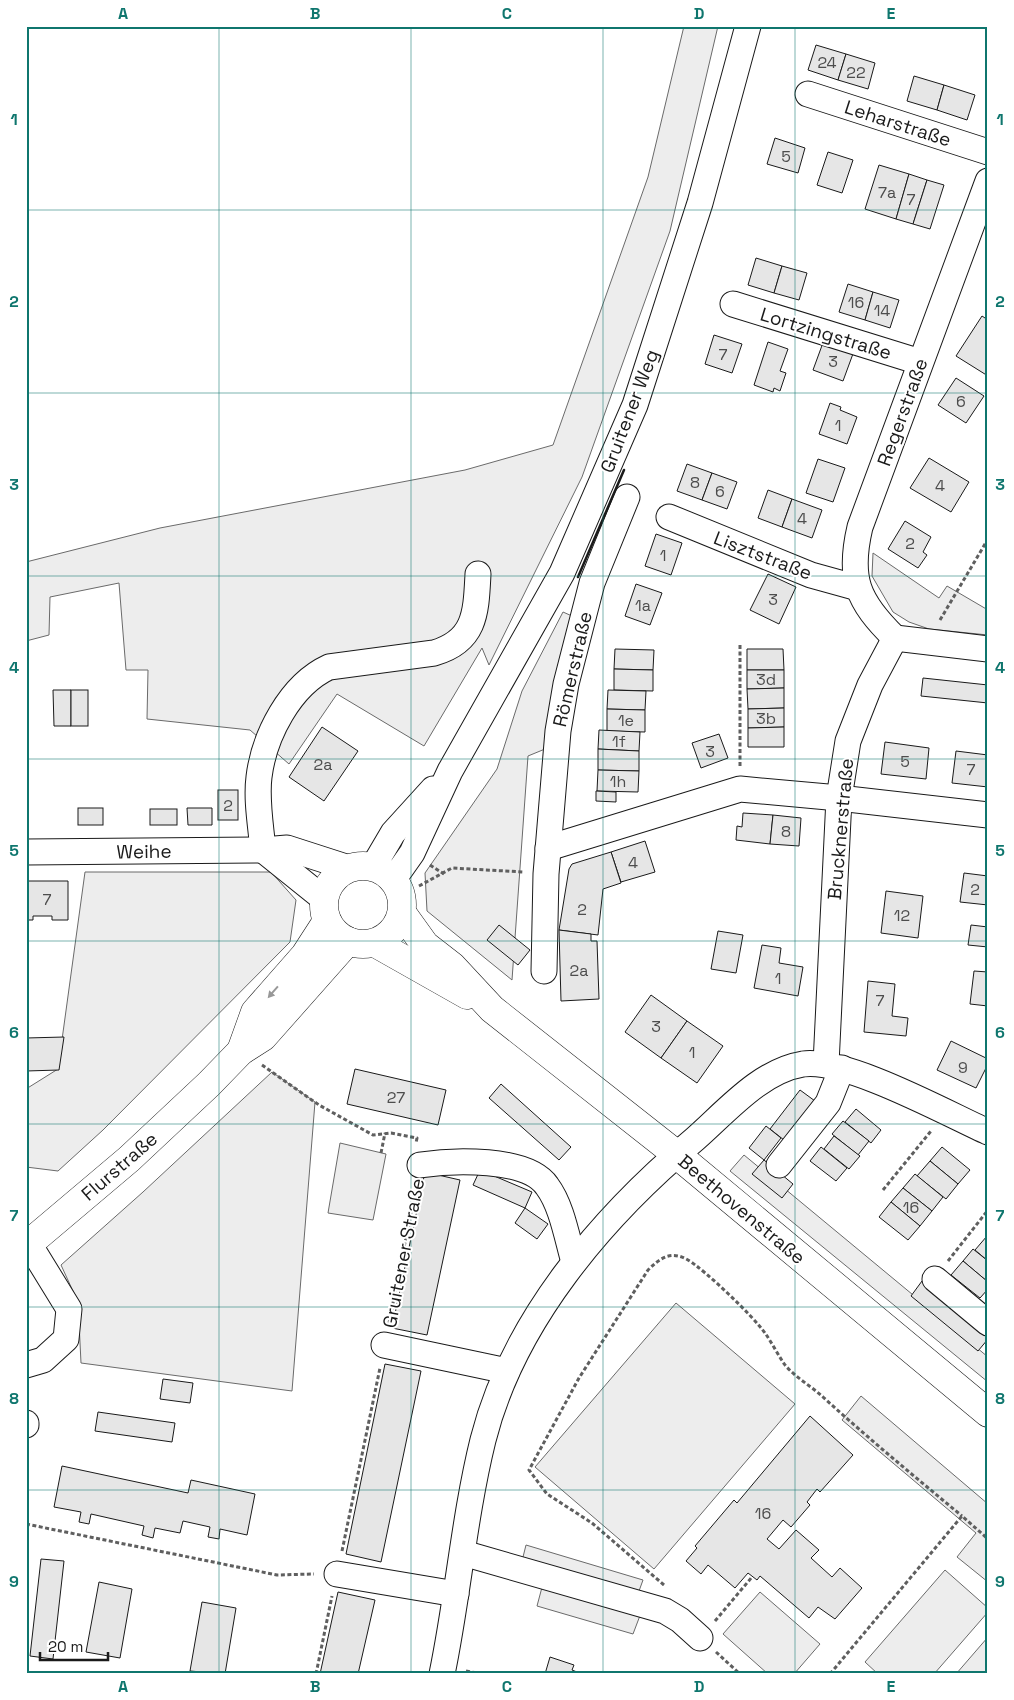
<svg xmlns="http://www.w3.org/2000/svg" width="1014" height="1700" viewBox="0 0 1014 1700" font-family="'Space Grotesk',sans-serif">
	<rect width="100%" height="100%" fill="#fff"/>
	<!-- built -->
	<g fill="#ededed" stroke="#6a6a6a">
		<path d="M684,26H718L670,231L582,477L489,665L482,648L424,746L337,694L289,764L250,730L147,719L148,670H126L119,583L50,597L49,635L26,641V562L160,528L465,470L553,445L648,177Z"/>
		<path d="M873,553L939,598L947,586L988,610V635L929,629L909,622L893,612L872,576Z"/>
		<path d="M563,612L572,616L545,749L528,756L512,980L427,911L425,873L497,769L522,691Z"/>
		<path d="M85,872H271L296,900L290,942L103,1130L58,1171L26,1167V1089L58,1069Z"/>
		<path d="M272,1072L315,1102L292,1391L81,1363L78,1302L61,1265L143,1192Z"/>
		<path d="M340,1143L386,1154L373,1220L328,1213Z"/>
		<path d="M744,1155L988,1357V1382L730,1171Z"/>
		<path d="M676,1303L795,1404L654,1569L535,1467Z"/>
		<path d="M861,1396L988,1504V1582L957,1557L976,1533L842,1420Z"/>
		<path d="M526,1545L643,1580L635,1602L644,1605L633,1634L537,1606L545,1576L520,1569Z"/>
		<path d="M945,1570L988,1608V1612L934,1674H878L865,1662Z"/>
		<path d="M760,1592L820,1644L794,1674H768L723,1634Z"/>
		<path d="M988,1637V1674H956Z"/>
	</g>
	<!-- building -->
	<g fill="#e6e6e6" stroke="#1a1a1a">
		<path d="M816,45L846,54L838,80L808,70Z"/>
		<path d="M846,54L875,63L868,89L838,80Z"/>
		<path d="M914,76L944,85L937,110L907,101Z"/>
		<path d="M944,85L975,95L967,120L937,110Z"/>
		<path d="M775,138L805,148L798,173L767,164Z"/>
		<path d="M828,152L853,160L842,193L817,185Z"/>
		<path d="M879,165L909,174L896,219L865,209Z"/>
		<path d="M909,174L927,180L913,224L896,219Z"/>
		<path d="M927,180L944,185L930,229L913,224Z"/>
		<path d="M756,258L782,266L774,293L748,285Z"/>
		<path d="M782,266L807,273L799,300L774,293Z"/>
		<path d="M848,284L873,292L865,320L839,312Z"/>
		<path d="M873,292L899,300L890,328L865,320Z"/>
		<path d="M982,316L988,320V376L956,356Z"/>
		<path d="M714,335L742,344L732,373L705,364Z"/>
		<path d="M824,340L854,351L843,381L813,370Z"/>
		<path d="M768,342L788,349L780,371L786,373L780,391L774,388L773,392L754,385Z"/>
		<path d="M956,378L984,396L966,423L938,405Z"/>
		<path d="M830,403L841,407L840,410L857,417L847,444L819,434Z"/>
		<path d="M929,458L969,482L951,512L910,488Z"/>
		<path d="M818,459L845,468L833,502L806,493Z"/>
		<path d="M687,464L712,473L702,500L677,491Z"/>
		<path d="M712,473L737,482L727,509L702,500Z"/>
		<path d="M768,490L792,499L782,527L758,518Z"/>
		<path d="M792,499L822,510L812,538L782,527Z"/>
		<path d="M905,521L931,537L923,552L927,555L918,568L888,549Z"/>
		<path d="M656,534L682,543L671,575L645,566Z"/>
		<path d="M768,574L796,587L779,624L750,610Z"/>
		<path d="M636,584L662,593L650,625L625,616Z"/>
		<path d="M615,649L654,650L653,670L614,669Z"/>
		<path d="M747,649H783L784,670H747Z"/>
		<path d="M614,669L653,670V691L614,690Z"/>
		<path d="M747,670H784V688L747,689Z"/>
		<path d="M923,678L988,685V703L921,696Z"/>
		<path d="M784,688V708L748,709L747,689Z"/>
		<path d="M53,690H71V726H54Z"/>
		<rect x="71" y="690" width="17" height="36"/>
		<path d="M608,690L646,691L645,710L607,709Z"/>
		<path d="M784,708V727L748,728V709Z"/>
		<path d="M607,709L645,710V732L607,731Z"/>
		<path d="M322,727L358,751L324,801L289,777Z"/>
		<path d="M784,727V747H748V728Z"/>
		<path d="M599,730L640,732L639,751L598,749Z"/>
		<path d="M719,734L728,758L701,768L692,743Z"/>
		<path d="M885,742L929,748L926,779L881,774Z"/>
		<path d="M598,749L639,751V771L598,770Z"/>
		<path d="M956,751L988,755V787L952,783Z"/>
		<path d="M598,770L639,771L638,792L597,791Z"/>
		<rect x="218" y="790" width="20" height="30"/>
		<path d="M596,791L616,792V802L596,801Z"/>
		<rect x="78" y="808" width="25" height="17"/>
		<path d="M187,808H212V825H188Z"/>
		<rect x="150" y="809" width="27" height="16"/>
		<path d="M743,813L773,815L770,844L736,840L737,826L742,827Z"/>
		<path d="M773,815L801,818L799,846L770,844Z"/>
		<path d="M645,841L655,872L621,882L611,852Z"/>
		<path d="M611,852L621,883L603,889L598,935L559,930L569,869L572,864Z"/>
		<path d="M964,873L988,876V905L960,902Z"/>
		<path d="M26,881H68V920H52V916H33V920H26Z"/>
		<path d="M886,891L923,896L918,938L881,933Z"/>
		<path d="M499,925L530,950L518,965L487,940Z"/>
		<path d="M971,925L988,927V947L968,945Z"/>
		<path d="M559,930L591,934V941H597L599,999L561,1001Z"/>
		<path d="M718,931L743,935L736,973L711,969Z"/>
		<path d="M762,945L781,948L779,963L803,967L798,996L754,988Z"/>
		<path d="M974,971L988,972V1006L970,1004Z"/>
		<path d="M868,981L895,984L892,1016L908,1018L906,1036L864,1032Z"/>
		<path d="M651,995L687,1021L661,1058L625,1032Z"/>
		<path d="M687,1021L723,1046L697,1083L661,1058Z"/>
		<path d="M64,1037L59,1070L26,1071V1038Z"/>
		<path d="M951,1041L988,1059V1064L976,1088L937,1070Z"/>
		<path d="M355,1069L446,1090L438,1125L347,1104Z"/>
		<path d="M501,1084L571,1147L559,1160L489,1098Z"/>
		<path d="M800,1090L815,1101L784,1140L770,1129Z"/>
		<path d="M856,1109L881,1130L871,1143L845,1122Z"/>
		<path d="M843,1121L869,1141L858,1155L832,1134Z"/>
		<path d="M766,1126L781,1138L764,1160L749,1148Z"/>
		<path d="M834,1136L860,1156L849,1169L824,1149Z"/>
		<path d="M821,1147L847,1168L836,1181L810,1161Z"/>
		<path d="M942,1147L970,1170L958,1184L930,1161Z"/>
		<path d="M764,1160L793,1184L782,1198L752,1174Z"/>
		<path d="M930,1161L958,1184L946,1199L917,1176Z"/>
		<path d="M480,1170L532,1192L525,1208L473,1185Z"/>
		<path d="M425,1172L460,1180L427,1335L392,1328Z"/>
		<path d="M915,1174L943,1197L932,1211L903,1188Z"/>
		<path d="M903,1188L932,1211L920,1226L891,1202Z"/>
		<path d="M891,1202L920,1226L908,1240L879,1217Z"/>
		<path d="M525,1208L548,1224L537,1239L515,1223Z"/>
		<path d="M987,1236H988V1261L975,1250Z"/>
		<path d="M973,1249L988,1261V1282L963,1261Z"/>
		<path d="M963,1261L988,1282V1289L980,1298L951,1275Z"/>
		<path d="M922,1281L988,1335V1339L978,1351L911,1296Z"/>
		<path d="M385,1364L421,1371L381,1562L346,1554Z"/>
		<path d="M163,1379L193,1383L190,1403L160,1399Z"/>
		<path d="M98,1412L175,1423L172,1442L95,1431Z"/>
		<path d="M810,1416L853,1455L820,1492L817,1489L807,1502L810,1505L791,1527L783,1520L767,1539L779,1549L796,1530L819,1550L811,1558L832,1577L840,1568L862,1588L835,1619L818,1607L809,1618L760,1576L757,1580L748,1573L735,1588L708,1565L701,1574L686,1561L697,1548L695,1546L734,1500L737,1503Z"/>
		<path d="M62,1466L188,1493L191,1480L255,1494L247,1535L220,1529L219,1539L208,1537L210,1527L183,1521L180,1533L155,1528L153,1538L142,1535L144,1526L91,1514L89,1524L79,1522L81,1512L54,1507Z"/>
		<path d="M41,1559L64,1561L53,1659L30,1656Z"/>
		<path d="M99,1582L132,1589L120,1658L86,1652Z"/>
		<path d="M338,1592L375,1600L358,1674H320Z"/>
		<path d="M202,1602L236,1608L225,1674L190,1671Z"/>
		<path d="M550,1657L574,1665L572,1670L582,1674H545Z"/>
	</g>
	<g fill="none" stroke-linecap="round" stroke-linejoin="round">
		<defs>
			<g id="minor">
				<path d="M808,94L988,152"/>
				<path d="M733,304L920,362"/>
				<path d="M669,517L811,575L858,588"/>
				<path d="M895,638C857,601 848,578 860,527L988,181"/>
				<path d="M895,638L988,649"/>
				<path d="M548,848L740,789L839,798L988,815"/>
				<path d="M263,850C261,827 256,800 259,777C264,736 290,685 329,667L434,653C476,641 476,612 478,574"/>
				<path d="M263,850L324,899"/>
				<path d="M26,852L263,850L287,848L349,868"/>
				<path d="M373,867L393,833L433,789"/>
				<path d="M393,880L412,853L450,771L562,573L635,405L700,203L748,26"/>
				<path d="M544,971L546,874L558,731L566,684L592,583L627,497"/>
				<path d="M826,1064L839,798L848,741L870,685L895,638"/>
				<path d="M420,1165C452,1160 527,1157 547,1186C562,1206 567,1238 574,1262"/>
				<path d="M779,1165L828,1103L842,1068"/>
				<path d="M26,1239L69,1309L66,1339L43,1360L26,1365"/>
				<path d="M935,1279L988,1323"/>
				<path d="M384,1345L507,1371"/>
				<path d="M26,1425V1423"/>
				<path d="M463,1553L665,1611L680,1620L700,1638"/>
				<path d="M337,1574L456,1594"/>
				<path d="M442,1674C458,1597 464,1517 483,1440C513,1321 602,1217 695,1139C726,1112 760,1071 803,1064C846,1058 946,1113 988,1132"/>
			</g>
			<g id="major">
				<circle cx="363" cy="905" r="39"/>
				<path d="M402,913L425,945L452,966L492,1009L676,1154L988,1413"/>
				<path d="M375,943L467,995"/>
				<path d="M241,1051L255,1012L305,955L327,921"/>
				<path d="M26,1246L129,1159L209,1084L241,1051L263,1037L348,941"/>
			</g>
		</defs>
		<!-- minor casing -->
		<use href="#minor" stroke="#1a1a1a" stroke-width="27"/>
		<!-- major casing -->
		<use href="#major" stroke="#1a1a1a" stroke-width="29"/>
		<!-- path -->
		<g stroke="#5f5f5f" stroke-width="3" stroke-dasharray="4 2.5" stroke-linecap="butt">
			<path d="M940,620L988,539"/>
			<path d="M740,766V645"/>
			<path d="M430,865L444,874"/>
			<path d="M419,886L452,868L523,872"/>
			<path d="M262,1065L319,1105L373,1135L391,1133L417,1138L416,1143"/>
			<path d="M381,1153L385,1133"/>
			<path d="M883,1190L931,1131"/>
			<path d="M948,1261L988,1210"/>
			<path d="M389,1323L416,1187"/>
			<path d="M26,1524L277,1575L314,1574"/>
			<path d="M342,1551L380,1368"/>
			<path d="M664,1585L592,1523L547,1494L529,1470L579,1378L648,1270C660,1258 671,1250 688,1260C705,1270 753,1316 765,1333C772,1343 778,1355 785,1365C796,1378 811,1386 823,1397C868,1438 915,1477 962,1516"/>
			<path d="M715,1621L752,1577"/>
			<path d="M716,1652L740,1674"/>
			<path d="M466,1671L483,1674"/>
			<path d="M316,1674L332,1596"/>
			<path d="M830,1674L962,1516L988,1539"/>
		</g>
		<!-- minor -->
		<use href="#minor" stroke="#fff" stroke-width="25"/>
		<!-- major -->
		<use href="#major" stroke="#fff" stroke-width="28"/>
		<!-- wall -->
		<path stroke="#1a1a1a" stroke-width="2.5" d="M578,577L624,470"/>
	</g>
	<!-- one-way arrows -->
	<defs><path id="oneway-solid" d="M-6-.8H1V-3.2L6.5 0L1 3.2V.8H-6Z" transform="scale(1.25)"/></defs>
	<use fill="#989898" href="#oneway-solid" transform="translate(273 992) rotate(131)"/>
	<!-- grid -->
	<path fill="none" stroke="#0f766e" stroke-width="1" stroke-opacity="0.55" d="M219,26V1674M411,26V1674M603,26V1674M795,26V1674M26,210H988M26,393H988M26,576H988M26,759H988M26,941H988M26,1124H988M26,1307H988M26,1490H988"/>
	<g text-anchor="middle" stroke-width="4" stroke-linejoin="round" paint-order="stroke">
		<!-- number labels -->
		<g font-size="16" fill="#4d4d4d">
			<text x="827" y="68">24</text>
			<text x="856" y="78">22</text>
			<text x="786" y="162">5</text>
			<text x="887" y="198">7a</text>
			<text x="911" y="205">7</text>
			<text x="856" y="308">16</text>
			<text x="882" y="316">14</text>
			<text x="723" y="360">7</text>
			<text x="833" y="367">3</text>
			<text x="961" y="407">6</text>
			<text x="838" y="431">1</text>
			<text x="695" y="488">8</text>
			<text x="940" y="491">4</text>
			<text x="720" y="497">6</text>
			<text x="802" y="524">4</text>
			<text x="910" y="549">2</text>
			<text x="663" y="561">1</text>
			<text x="773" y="605">3</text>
			<text x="643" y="611">1a</text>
			<text x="766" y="685">3d</text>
			<text x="766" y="724">3b</text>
			<text x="626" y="726">1e</text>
			<text x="619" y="747">1f</text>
			<text x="710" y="757">3</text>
			<text x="905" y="767">5</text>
			<text x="323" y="770">2a</text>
			<text x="971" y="775">7</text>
			<text x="618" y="787">1h</text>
			<text x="228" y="811">2</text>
			<text x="786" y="837">8</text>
			<text x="633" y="868">4</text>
			<text x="975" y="895">2</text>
			<text x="47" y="905">7</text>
			<text x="582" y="915">2</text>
			<text x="902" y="921">12</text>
			<text x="579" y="976">2a</text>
			<text x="778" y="984">1</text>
			<text x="880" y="1006">7</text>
			<text x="656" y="1032">3</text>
			<text x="692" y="1058">1</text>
			<text x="963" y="1073">9</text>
			<text x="396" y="1103">27</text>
			<text x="911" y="1213">16</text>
			<text x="763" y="1519">16</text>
		</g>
		<!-- street labels -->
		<g font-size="19" fill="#1a1a1a" stroke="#fff">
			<text transform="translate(898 123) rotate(18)" y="7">Leharstraße</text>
			<text transform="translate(826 333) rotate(17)" y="7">Lortzingstraße</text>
			<text transform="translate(629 411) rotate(-69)" y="7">Gruitener Weg</text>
			<text transform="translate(902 412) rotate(-70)" y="7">Regerstraße</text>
			<text transform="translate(763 555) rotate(21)" y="7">Lisztstraße</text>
			<text transform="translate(572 669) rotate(-77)" y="7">Römerstraße</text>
			<text transform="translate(840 829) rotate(-85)" y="7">Brucknerstraße</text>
			<text transform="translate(144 851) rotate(-1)" y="7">Weihe</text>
			<text transform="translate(119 1166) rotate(-41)" y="7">Flurstraße</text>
			<text transform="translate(742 1209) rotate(40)" y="7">Beethovenstraße</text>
			<text transform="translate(403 1253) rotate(-79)" y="7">Gruitener Straße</text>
		</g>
	</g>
	<!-- border -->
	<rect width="1014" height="1700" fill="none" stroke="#ffffff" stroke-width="55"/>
	<!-- scale -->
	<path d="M40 1652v8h68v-8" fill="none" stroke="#1a1a1a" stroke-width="2.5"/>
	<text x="48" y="1652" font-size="15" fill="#1a1a1a" stroke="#ffffff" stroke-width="4" paint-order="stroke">20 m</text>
	<rect x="28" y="28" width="958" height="1644" fill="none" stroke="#0f766e" stroke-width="2"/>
	<g font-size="16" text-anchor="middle" font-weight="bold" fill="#0f766e">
		<text x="123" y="19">A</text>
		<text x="315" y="19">B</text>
		<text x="507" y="19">C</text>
		<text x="699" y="19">D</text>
		<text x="891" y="19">E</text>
		<text x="14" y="125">1</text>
		<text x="1000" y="125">1</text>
		<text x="14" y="307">2</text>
		<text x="1000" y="307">2</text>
		<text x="14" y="490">3</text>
		<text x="1000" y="490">3</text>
		<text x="14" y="673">4</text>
		<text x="1000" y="673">4</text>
		<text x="14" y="856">5</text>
		<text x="1000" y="856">5</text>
		<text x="14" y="1038">6</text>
		<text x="1000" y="1038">6</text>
		<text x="14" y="1221">7</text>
		<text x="1000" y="1221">7</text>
		<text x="14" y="1404">8</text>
		<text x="1000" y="1404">8</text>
		<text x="14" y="1587">9</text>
		<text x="1000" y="1587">9</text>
		<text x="123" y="1692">A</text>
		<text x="315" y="1692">B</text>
		<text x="507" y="1692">C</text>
		<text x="699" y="1692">D</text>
		<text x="891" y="1692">E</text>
	</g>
</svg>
